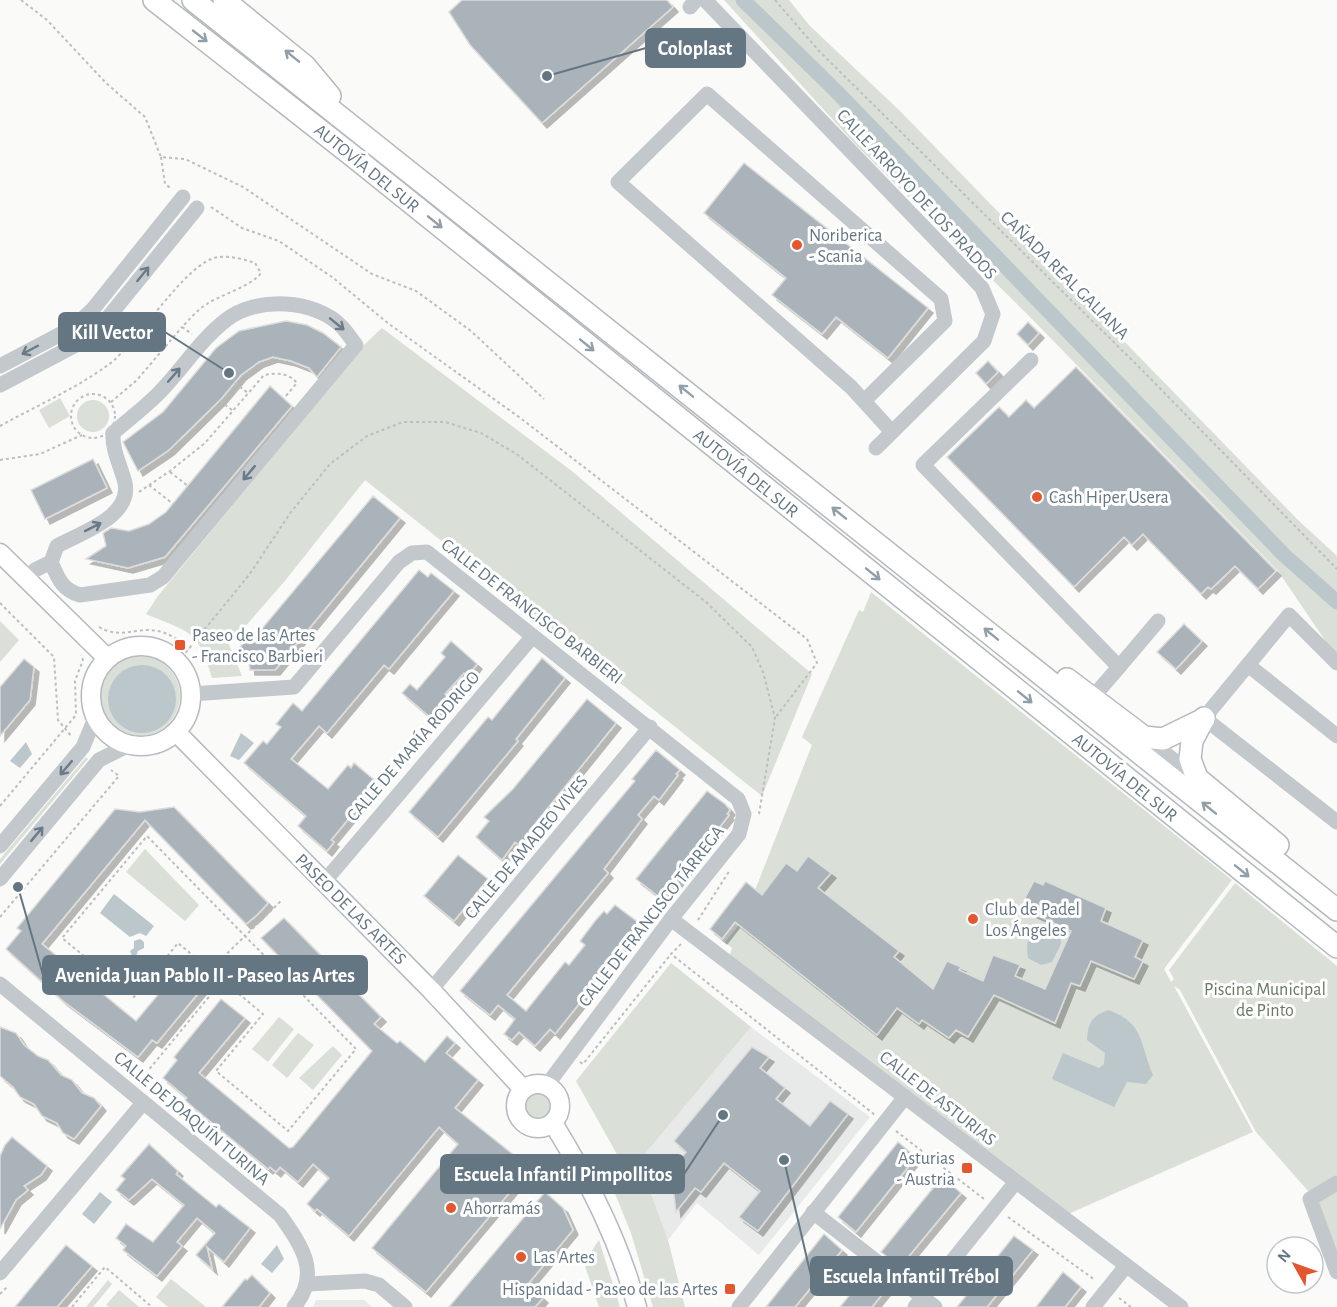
<svg xmlns="http://www.w3.org/2000/svg" width="1337" height="1307" viewBox="0 0 1337 1307" font-family="'Alegreya Sans',sans-serif">
	<defs>
		<filter id="shadow"><feDropShadow dx="5" dy="5" stdDeviation="0" flood-color="#0004"/></filter>
	</defs>
	<rect width="100%" height="100%" fill="#fafaf8"/>
	<!-- built -->
	<g fill="#e8e9e9">
		<path d="M751,1027L870,1117L759,1255L697,1203L668,1240L639,1161Z"/>
		<path d="M316,1300H364L372,1307H313Z"/>
	</g>
	<!-- green -->
	<g fill="#dadfd7">
		<path d="M724,0H789L810,26L899,110L1297,519L1337,556V658L1278,571L1028,315L855,144Z"/>
		<path d="M382,328L573,472L812,674L762,796L365,480L284,582L229,645L242,676L212,678C199,630 189,632 146,614L158,596L365,344Z"/>
		<path d="M60,398L70,416L49,428L39,410Z"/>
		<circle cx="93" cy="416" r="16"/>
		<path d="M871,592L1232,880L1164,969L1171,982L1174,979L1169,970L1235,883L1337,966V1254L1317,1201L1256,1132L1180,990L1174,986L1253,1132L1066,1215L729,958L732,948L725,942L739,925L741,926L812,745L802,737L859,610L863,612Z"/>
		<path d="M0,621L19,640L0,662Z"/>
		<circle cx="140" cy="696" r="40"/>
		<path d="M86,757L88,759L0,864V859Z"/>
		<path d="M145,849L199,905L185,921L126,872Z"/>
		<path d="M671,963L751,1027L639,1161L668,1240L685,1307H653L631,1233L614,1191L628,1174L576,1081Z"/>
		<path d="M279,1017L294,1029L268,1062L252,1049Z"/>
		<path d="M298,1033L314,1045L287,1078L272,1065Z"/>
		<path d="M333,1046L342,1055L313,1090L299,1078Z"/>
		<circle cx="539" cy="1106" r="13"/>
		<path d="M599,1240L620,1307H599L584,1263Z"/>
		<path d="M171,1279L206,1307H168L156,1297Z"/>
		<path d="M108,1280L112,1284L93,1307H86Z"/>
		<path d="M119,1290L139,1307H109L106,1305Z"/>
	</g>
	<!-- water -->
	<g fill="#bbc7cb">
		<circle cx="142" cy="699" r="34"/>
		<path d="M241,733L254,743L239,760L230,756Z"/>
		<path d="M26,742L32,754L20,768L10,761Z"/>
		<path d="M114,894L154,926L146,936L140,933L130,937L100,913Z"/>
		<path d="M1039,925L1053,928L1060,935L1061,944L1052,962L1041,965L1028,958C1026,944 1027,934 1039,925Z"/>
		<path d="M140,939L144,942V948L138,951L136,957H132L130,951L134,948V941Z"/>
		<path d="M1108,1010C1145,1023 1139,1043 1153,1075L1146,1084L1127,1082L1114,1107L1052,1079L1063,1053L1099,1068L1104,1064L1105,1053L1087,1040C1088,1023 1091,1017 1108,1010Z"/>
		<path d="M100,1192L112,1202L94,1224L82,1214Z"/>
		<path d="M277,1245L284,1259L272,1273L261,1264Z"/>
	</g>
	<g fill="none" stroke-linecap="round" stroke-linejoin="round">
		<!-- canal -->
		<path stroke="#bbc7cb" stroke-width="15" d="M743,0L836,91L1284,555L1337,602"/>
	</g>
	<!-- building -->
	<g fill="#aab3b9" stroke="#dcdcda" stroke-width="1.5" filter="url(#shadow)">
		<path d="M462,0H667L673,7L542,123L470,45L449,12Z"/>
		<path d="M744,163L928,308L888,358L836,317L822,334L772,295L786,278L704,213Z"/>
		<path d="M286,321L307,325L323,333L341,347L317,377L309,368L291,361L273,357L259,362L241,375L221,399L169,450L138,471L123,442L163,412L216,348L239,331Z"/>
		<path d="M1028,322L1039,333L1028,345L1017,334Z"/>
		<path d="M988,361L998,372L986,384L976,373Z"/>
		<path d="M1076,367L1276,571L1258,589L1235,566L1211,589L1208,587L1201,594L1143,534L1132,545L1124,537L1074,587L947,457L999,407L1009,417L1026,400L1034,408Z"/>
		<path d="M270,386L292,406L165,557L128,568L86,559L106,546L103,533L111,528L129,531L149,524L166,512Z"/>
		<path d="M93,459L107,488L45,519L31,490Z"/>
		<path d="M373,496L400,518L275,670H250L249,662L236,652L246,640L250,643Z"/>
		<path d="M419,570L428,577L431,573L454,591L389,669L384,665L327,733L319,726L291,759L328,789L348,765L351,768L354,763L378,783L331,840L334,842L327,851L298,826L306,816L244,763L263,741L267,744L281,727L276,724L293,703L302,711Z"/>
		<path d="M1184,624L1202,641L1176,669L1157,652Z"/>
		<path d="M451,641L477,664L468,676L464,673L445,694L449,698L432,719L402,693L410,684L417,690L445,657L441,653Z"/>
		<path d="M542,658L565,678L516,739L518,741L438,837L409,812L488,717L492,720Z"/>
		<path d="M24,659L34,667L30,700L0,736V687Z"/>
		<path d="M587,699L616,723L527,834L531,838L523,849L515,842L502,860L476,837L489,821L484,817L513,789Z"/>
		<path d="M656,750L680,770L676,774L678,775L659,800L654,796L638,815L642,819L604,869L608,873L507,995L526,1011L565,962L569,965L585,945L580,941L595,921L604,911L607,914L615,905L639,923L632,933L634,935L555,1034L550,1029L535,1046L519,1032L512,1040L504,1034L515,1019L498,1005L490,1015L460,991L619,800L635,781L632,779Z"/>
		<path d="M707,791L725,804L730,810L727,814L729,815L663,900L636,879Z"/>
		<path d="M174,807L268,903L257,915L246,924L145,820L42,944L136,1021L182,966L205,985L157,1043L152,1040L138,1057L63,1001L6,949L21,931L17,928L115,809L140,812Z"/>
		<path d="M458,855L488,879L454,921L424,896Z"/>
		<path d="M808,856L831,873L818,888L899,951L894,957L933,989L947,961L961,967L959,970L983,981L993,955L1020,965L1015,976L1045,989L1071,931L1024,909L1028,900L1025,898L1034,881L1043,885L1045,881L1106,908L1101,921L1143,940L1135,957L1143,961L1134,979L1091,961L1080,986L1071,983L1055,1023L994,995L968,1037L956,1030L949,1038L922,1020L919,1024L897,1008L877,1035L735,922L722,939L710,929L746,882L762,895L786,863L797,871Z"/>
		<path d="M284,918L381,1017L374,1024L397,1043L400,1041L425,1062L447,1036L455,1043L446,1053L478,1080L455,1108L530,1168L426,1292L372,1248L458,1144L439,1127L349,1236L317,1209L315,1211L307,1204L329,1178L313,1164L298,1182L280,1167L276,1172L270,1167L268,1169L194,1108L185,1100L187,1098L163,1078L177,1060L174,1057L221,999L245,1018L199,1073L289,1148L293,1147L372,1051L261,938Z"/>
		<path d="M0,1027L16,1033L24,1045L38,1056L48,1060L61,1075L72,1080L82,1093L94,1098L101,1106L74,1139L63,1133L57,1123L42,1116L34,1104L20,1097L13,1087L0,1076Z"/>
		<path d="M752,1047L769,1057L760,1068L785,1088L776,1099L810,1126L830,1101L848,1114L758,1231L739,1217L760,1191L724,1163L701,1192L695,1188L676,1212L671,1171L686,1152L674,1141Z"/>
		<path d="M12,1137L47,1166L41,1175L24,1186L28,1190L16,1200L0,1229V1156L5,1145Z"/>
		<path d="M898,1142L916,1157L856,1232L838,1217Z"/>
		<path d="M149,1144L178,1171L176,1174L195,1190L216,1207L219,1204L250,1228L224,1262L207,1247L212,1269L196,1255L215,1233L197,1218L177,1242L182,1246L157,1276L123,1250L126,1246L116,1238L126,1224L153,1242L184,1205L152,1179L129,1200L116,1190L125,1179L121,1176Z"/>
		<path d="M942,1177L961,1193L900,1267L881,1252Z"/>
		<path d="M545,1192L563,1208L573,1230L528,1284L543,1298L535,1307H449Z"/>
		<path d="M824,1234L842,1250L795,1307H766Z"/>
		<path d="M1014,1236L1033,1250L987,1307H957Z"/>
		<path d="M66,1245L92,1266L57,1307H15Z"/>
		<path d="M869,1271L888,1287L872,1307H840Z"/>
		<path d="M1063,1272L1081,1287L1065,1307H1036Z"/>
		<path d="M252,1275L270,1293L259,1307H222L245,1279L247,1280Z"/>
	</g>
	<g fill="none" stroke-linecap="round" stroke-linejoin="round">
		<defs>
			<g id="major">
				<path d="M0,553L107,658"/>
				<circle cx="141" cy="696" r="50"/>
				<path d="M176,732L431,990L523,1089"/>
				<circle cx="538" cy="1106" r="22"/>
				<path d="M553,1123C589,1182 619,1240 637,1307"/>
			</g>
			<g id="highway">
				<path d="M154,0L354,157L1337,947"/>
				<path d="M193,0L1337,910"/>
				<path d="M224,0L305,66L330,96"/>
				<path d="M1067,679L1144,737L1163,739L1204,719"/>
				<path d="M1204,718L1192,741L1190,759L1197,778L1278,845"/>
			</g>
		</defs>
		<!-- major casing -->
		<use href="#major" stroke="#b5babe" stroke-width="21"/>
		<!-- highway casing -->
		<use href="#highway" stroke="#b4b9bd" stroke-width="24"/>
		<!-- path -->
		<g stroke="#bbbfc2" stroke-width="2" stroke-dasharray="3 3" stroke-linecap="butt">
			<path d="M21,0L47,20L106,83L145,117L161,157L185,159L243,187L372,274L416,291L471,331L544,399"/>
			<path d="M775,0L819,51L1144,372L1337,569"/>
			<path d="M161,157L165,184L172,189"/>
			<path d="M211,207L242,228L279,241L332,277L389,324L519,417L807,639L817,663L775,718"/>
			<path d="M235,383L248,393"/>
			<circle cx="93" cy="416" r="22"/>
			<path d="M220,401L232,410"/>
			<path d="M111,402L137,380L182,327"/>
			<path d="M0,426C36,406 75,389 108,365C137,345 186,260 219,257C231,256 244,259 255,263L261,273C252,286 222,294 207,304C198,309 190,319 182,327L192,334"/>
			<path d="M0,460L40,454L82,435"/>
			<path d="M170,472L188,486"/>
			<path d="M149,485L173,504"/>
			<path d="M139,492L170,471L205,443L264,375C277,373 287,372 297,383L284,398"/>
			<path d="M0,603L54,657L58,720L72,737"/>
			<path d="M99,627C129,645 149,611 189,649"/>
			<path d="M178,662L249,575L291,512L330,464L367,436L403,422H445L481,433L518,455L706,602L752,647L763,672L775,718L759,814"/>
			<path d="M0,806L76,715L75,681L83,660L81,655"/>
			<path d="M0,917L119,776L111,770"/>
			<path d="M698,920L730,870"/>
			<path d="M681,944L671,954L875,1115"/>
			<path d="M210,970L245,936L356,1049L288,1131L216,1071L263,1014L178,943L134,997L62,938L147,836L245,936L282,900"/>
			<path d="M580,1062L583,1064L671,954"/>
			<path d="M142,1078L222,981"/>
			<path d="M896,1131L984,1199"/>
			<path d="M1008,1217L1095,1280"/>
			<path d="M0,1294L7,1287"/>
			<path d="M1119,1298L1131,1307"/>
			<path d="M72,1307L105,1267L152,1307"/>
		</g>
		<!-- minor -->
		<g stroke="#c3c8cc" stroke-width="15">
			<path d="M705,0L969,274L982,288L993,314L984,341L876,448"/>
			<path d="M690,7L696,0"/>
			<path d="M1031,360L923,465L1119,667L1093,697"/>
			<path d="M0,366L74,327L93,309L183,197"/>
			<path d="M0,385L85,340L106,320L197,208"/>
			<path d="M864,401L945,321L941,299L707,94L618,182L851,387L892,432"/>
			<path d="M26,579L35,570L51,562L57,546C80,533 132,517 125,483C121,466 112,451 113,433C128,420 144,408 158,394C182,370 199,341 226,320C256,296 316,299 342,327C347,332 351,339 356,345L163,577L150,585L80,595C62,590 58,578 51,562"/>
			<path d="M1337,663L1289,615L1204,718L1337,822"/>
			<path d="M1248,665L1337,736"/>
			<path d="M1119,667L1158,621"/>
			<path d="M191,694L294,687L399,562L412,553L427,552L738,799L744,814L739,834L671,919L547,1085"/>
			<path d="M1145,738L1197,778"/>
			<path d="M0,846L83,747L95,718"/>
			<path d="M0,879L99,760L129,745"/>
			<path d="M324,882L533,636"/>
			<path d="M671,919L1181,1307"/>
			<path d="M0,984L280,1215C301,1245 322,1273 294,1307"/>
			<path d="M431,990L650,727"/>
			<path d="M1337,1183L1310,1199L1337,1272"/>
			<path d="M813,1212L935,1307"/>
			<path d="M0,1273L143,1103"/>
			<path d="M308,1284L365,1281L379,1285L405,1307"/>
			<path d="M739,1307L905,1097"/>
			<path d="M915,1307L1015,1183"/>
			<path d="M1093,1307L1126,1266"/>
		</g>
		<!-- major -->
		<use href="#major" stroke="#fff" stroke-width="18"/>
		<!-- highway -->
		<use href="#highway" stroke="#fff" stroke-width="21"/>
	</g>
	<!-- one-way arrows -->
	<defs><path id="oneway-shaft" d="M-6 0H5M1.5-3L5.5 0L1.5 3" fill="none" stroke-width="1.6" stroke-linecap="round" stroke-linejoin="round" transform="scale(1.5)"/></defs>
	<g stroke="#939fa8">
		<use href="#oneway-shaft" transform="translate(200 36) rotate(38)"/>
		<use href="#oneway-shaft" transform="translate(292 56) rotate(-141)"/>
		<use href="#oneway-shaft" transform="translate(435 222) rotate(39)"/>
		<use href="#oneway-shaft" transform="translate(587 345) rotate(39)"/>
		<use href="#oneway-shaft" transform="translate(686 391) rotate(-141)"/>
		<use href="#oneway-shaft" transform="translate(839 513) rotate(-141)"/>
		<use href="#oneway-shaft" transform="translate(873 574) rotate(39)"/>
		<use href="#oneway-shaft" transform="translate(991 634) rotate(-141)"/>
		<use href="#oneway-shaft" transform="translate(1025 697) rotate(39)"/>
		<use href="#oneway-shaft" transform="translate(1209 808) rotate(-141)"/>
		<use href="#oneway-shaft" transform="translate(1242 871) rotate(39)"/>
	</g>
	<g stroke="#6a7a87">
		<use href="#oneway-shaft" transform="translate(143 274) rotate(-51)"/>
		<use href="#oneway-shaft" transform="translate(337 324) rotate(39)"/>
		<use href="#oneway-shaft" transform="translate(30 350) rotate(152)"/>
		<use href="#oneway-shaft" transform="translate(174 375) rotate(-49)"/>
		<use href="#oneway-shaft" transform="translate(249 473) rotate(130)"/>
		<use href="#oneway-shaft" transform="translate(93 527) rotate(-27)"/>
		<use href="#oneway-shaft" transform="translate(66 768) rotate(130)"/>
		<use href="#oneway-shaft" transform="translate(37 834) rotate(-50)"/>
	</g>
	<!-- markers -->
	<g fill="#e4572e" stroke="#fff" stroke-width="2">
		<circle cx="797" cy="245" r="6"/>
		<circle cx="1037" cy="497" r="6"/>
		<rect x="174" y="639" width="12" height="12" rx="3"/>
		<circle cx="973" cy="919" r="6"/>
		<rect x="961" y="1162" width="12" height="12" rx="3"/>
		<circle cx="451" cy="1208" r="6"/>
		<circle cx="521" cy="1257" r="6"/>
		<rect x="724" y="1283" width="12" height="12" rx="3"/>
	</g>
	<g text-anchor="middle" stroke-width="6" stroke-linejoin="round" paint-order="stroke">
		<!-- street labels -->
		<g font-size="18" fill="#657683" stroke="#fff">
			<text transform="translate(367 168) rotate(39)" y="6">AUTOVÍA DEL SUR</text>
			<text transform="translate(917 194) rotate(47)" y="6">CALLE ARROYO DE LOS PRADOS</text>
			<text transform="translate(1065 275) rotate(45)" y="6">CAÑADA REAL GALIANA</text>
			<text transform="translate(746 473) rotate(39)" y="6">AUTOVÍA DEL SUR</text>
			<text transform="translate(532 611) rotate(38)" y="6">CALLE DE FRANCISCO BARBIERI</text>
			<text transform="translate(413 746) rotate(-49)" y="6">CALLE DE MARÍA RODRIGO</text>
			<text transform="translate(1125 777) rotate(39)" y="6">AUTOVÍA DEL SUR</text>
			<text transform="translate(526 847) rotate(-50)" y="6">CALLE DE AMADEO VIVES</text>
			<text transform="translate(351 909) rotate(45)" y="6">PASEO DE LAS ARTES</text>
			<text transform="translate(651 916) rotate(-52)" y="6">CALLE DE FRANCISCO TÁRREGA</text>
			<text transform="translate(938 1098) rotate(38)" y="6">CALLE DE ASTURIAS</text>
			<text transform="translate(192 1118) rotate(40)" y="6">CALLE DE JOAQUÍN TURINA</text>
		</g>
		<!-- poi labels -->
		<g font-size="18" fill="#657683" stroke="#fff" text-anchor="start">
			<text x="809" y="241">Noriberica<tspan x="809" dy="21">- Scania</tspan></text>
			<text x="1049" y="503">Cash Hiper Usera</text>
			<text x="192" y="641">Paseo de las Artes<tspan x="192" dy="21">- Francisco Barbieri</tspan></text>
			<text x="985" y="915">Club de Padel<tspan x="985" dy="21">Los Ángeles</tspan></text>
			<text x="955" y="1164" text-anchor="end">Asturias<tspan x="955" dy="21">- Austria</tspan></text>
			<text x="463" y="1214">Ahorramás</text>
			<text x="533" y="1263">Las Artes</text>
			<text x="718" y="1295" text-anchor="end">Hispanidad - Paseo de las Artes</text>
		</g>
		<!-- park labels -->
		<g font-size="18" fill="#687a64" stroke="#fff">
			<text x="1265" y="995">Piscina Municipal<tspan x="1265" dy="21">de Pinto</tspan></text>
		</g>
	</g>
	<!-- callouts -->
	<path fill="none" stroke="#657683" stroke-width="2" d="M547 76L646 48M229 373L165 332M18 887L43 975M723 1115L684 1174M784 1160L811 1276"/>
	<g fill="#657683" stroke="#fff" stroke-width="2">
		<circle cx="547" cy="76" r="6"/>
		<circle cx="229" cy="373" r="6"/>
		<circle cx="18" cy="887" r="6"/>
		<circle cx="723" cy="1115" r="6"/>
		<circle cx="784" cy="1160" r="6"/>
	</g>
	<g fill="#657683" stroke="#657683" stroke-width="2">
		<rect x="646" y="29" width="99" height="38" rx="6"/>
		<rect x="59" y="313" width="106" height="38" rx="6"/>
		<rect x="43" y="956" width="324" height="38" rx="6"/>
		<rect x="441" y="1155" width="243" height="38" rx="6"/>
		<rect x="811" y="1257" width="201" height="38" rx="6"/>
	</g>
	<g font-size="20" text-anchor="middle" font-weight="bold" fill="#fff">
		<text x="695" y="55">Coloplast</text>
		<text x="112" y="339">Kill Vector</text>
		<text x="205" y="982">Avenida Juan Pablo II - Paseo las Artes</text>
		<text x="563" y="1181">Escuela Infantil Pimpollitos</text>
		<text x="911" y="1283">Escuela Infantil Trébol</text>
	</g>
	<!-- north arrow -->
	<g transform="translate(1295 1265) rotate(310)"><circle r="28" fill="#ffffff" stroke="#c1c8cd" stroke-width="1.5"/>
	<path d="M0-4.5L10 22L0 15L-10 22Z" fill="#e4572e"/>
	<text y="-9" font-size="16" font-weight="bold" text-anchor="middle" fill="#657683">N</text>
	</g>
</svg>
